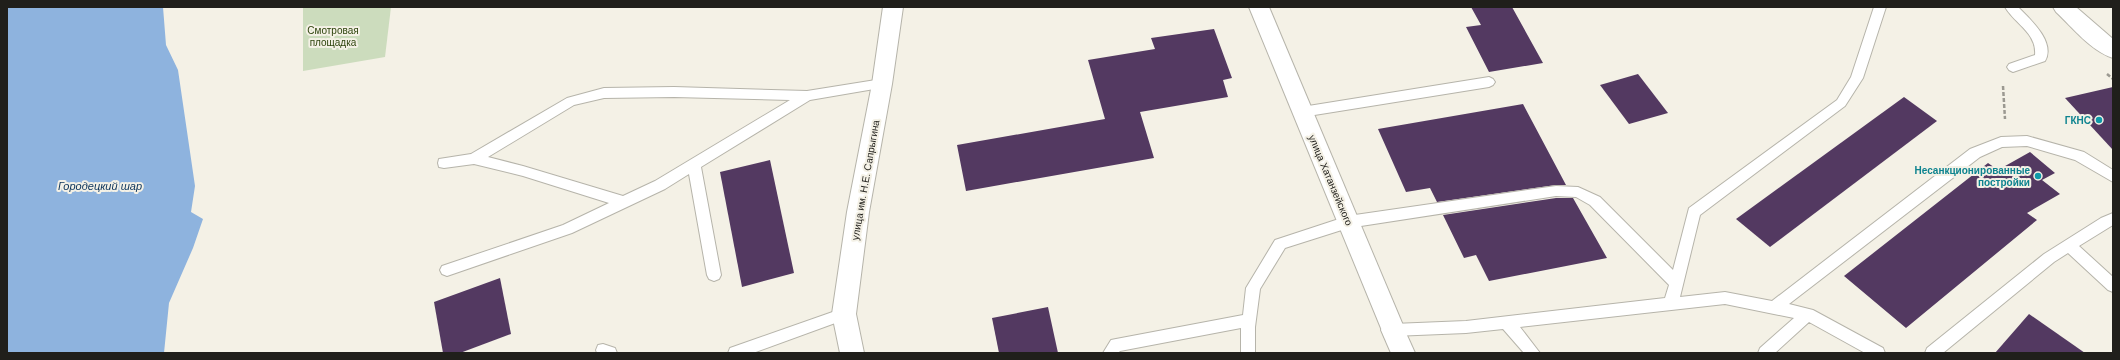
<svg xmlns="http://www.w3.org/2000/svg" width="2120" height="360" viewBox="0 0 2120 360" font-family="Helvetica,sans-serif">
	<rect width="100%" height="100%" fill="#f4f1e6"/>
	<!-- green -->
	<path fill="#ccdcbd" d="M303,7H391L385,57L303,71Z"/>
	<!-- water -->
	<path fill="#8eb3de" d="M7,7H163L166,45L178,70L195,186L191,212L203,219L193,248L169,303L164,353H7Z"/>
	<!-- building -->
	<g fill="#533961">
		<path d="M1471,7H1512L1543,63L1489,72L1466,27L1481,25Z"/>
		<path d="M1214,29L1232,78L1223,80L1228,97L1140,112L1154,158L966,191L957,145L1105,119L1088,60L1155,49L1151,38Z"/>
		<path d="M1638,74L1668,113L1629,124L1600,85Z"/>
		<path d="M2113,87V150L2065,98Z"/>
		<path d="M1904,97L1937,121L1770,247L1736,219Z"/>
		<path d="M1523,104L1566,185H1556L1437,202L1430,188L1406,192L1378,129Z"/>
		<path d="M2030,152L2055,173L2042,180L2060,194L2027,213L2037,220L1906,328L1844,276L1988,163L1998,170Z"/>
		<path d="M770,160L794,273L742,287L720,172Z"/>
		<path d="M1556,198H1573L1607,258L1489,281L1476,255L1464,258L1443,215Z"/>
		<path d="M500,278L511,334L460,353H443L434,302Z"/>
		<path d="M1048,307L1058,353H999L992,318Z"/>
		<path d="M2029,314L2085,353H1995Z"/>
	</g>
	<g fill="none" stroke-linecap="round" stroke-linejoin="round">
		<defs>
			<g id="lane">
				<path d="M1874,7H1886L1863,78L1845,106L1700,215L1680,297L1725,292L1772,301L1970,149L2001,137L2027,136L2084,152L2113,170V182L2075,160L2027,146L2002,147L1980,157L1789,304L1813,310L1883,348L1885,353H1865L1809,322L1775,353H1758L1760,348L1794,318L1725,304L1520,327L1540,353H1524L1503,329L1466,333L1393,336L1388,334L1386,330L1388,326L1393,324L1466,321L1665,298L1669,285L1590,205L1576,197L1556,196L1348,228L1285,248L1260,289L1255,327V353H1241V328L1120,351L1118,353H1103L1111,340L1116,339L1243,315L1246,288L1275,240L1348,216L1556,186L1578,187L1600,197L1673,270L1689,208L1837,100L1851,77Z"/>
				<path d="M2005,7H2018C2030,19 2056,42 2045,61L2013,72L2009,70L2007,67L2009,64L2035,55C2037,33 2015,24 2005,7Z"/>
				<path d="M1489,77L1493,79L1495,82L1493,85L1489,87L1302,117L1298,116L1296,112L1298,108L1302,107Z"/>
				<path d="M882,79L886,81L888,84L886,87L810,100L701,167L721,275L719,279L714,281L709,279L707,275L689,174L665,189L572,233L447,276L442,274L440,270L442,266L563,225L609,203L523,176L474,164L444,168L439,167L438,163L439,159L471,154L567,98L604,88L674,87L807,91ZM674,97L790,100L655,181L623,196L523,166L488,157L574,105L604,98Z"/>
				<path d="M2113,213V225L2079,246L2113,277V292L2108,290L2068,253L2054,262L1943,353H1925L1927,348L2044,254L2101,218Z"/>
				<path d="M844,308L849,310L851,314L849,318L753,353H728L730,348Z"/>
				<path d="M603,344L615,348L617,353H597L596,350L598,345Z"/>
			</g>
			<g id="street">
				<path d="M883,7H903L892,84L869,212L856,314L864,353H840L832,314L847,212L872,84Z"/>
				<path d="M1393,319L1401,322L1415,353H1391L1381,330L1385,322Z"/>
			</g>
			<g id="secondary">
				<path d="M1249,7H1269L1405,330L1401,338L1393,341L1385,338Z"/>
				<path d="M2053,7H2076L2113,39V58C2091,51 2073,28 2056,12Z"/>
			</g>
		</defs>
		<!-- lane casing -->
		<use href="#lane" stroke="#b6b4aa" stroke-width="2"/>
		<!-- street casing -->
		<use href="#street" stroke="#b6b4aa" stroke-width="2"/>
		<!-- secondary casing -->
		<use href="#secondary" stroke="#b6b4aa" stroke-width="2"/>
		<!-- path -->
		<g stroke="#9b9991" stroke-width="2.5" stroke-dasharray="4 2" stroke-linecap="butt">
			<path d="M2107,74L2113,79"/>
			<path d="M2003,86L2005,119"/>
		</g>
		<!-- lane -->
		<use href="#lane" fill="#fff" fill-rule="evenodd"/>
		<!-- street -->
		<use href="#street" fill="#fff" fill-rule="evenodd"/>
		<!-- secondary -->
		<use href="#secondary" fill="#fff" fill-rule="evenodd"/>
	</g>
	<!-- markers -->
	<g fill="#0f9aa8" stroke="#f4f1e6" stroke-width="1.5">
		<circle cx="2099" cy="120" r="4"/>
		<circle cx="2038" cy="176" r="4"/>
	</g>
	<g text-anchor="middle" stroke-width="4" stroke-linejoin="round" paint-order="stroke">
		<!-- park labels -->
		<g font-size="10" fill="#2d430c" stroke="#f4f1e6">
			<text x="333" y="34">Смотровая<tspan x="333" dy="12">площадка</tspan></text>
		</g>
		<!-- culture labels -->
		<g font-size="10" font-weight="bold" fill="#0d838f" stroke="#f4f1e6" text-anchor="end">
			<text x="2091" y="124">ГКНС</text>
			<text x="2030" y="174">Несанкционированные<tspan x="2030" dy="12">постройки</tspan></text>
		</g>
		<!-- street labels -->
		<g font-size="10" fill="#201f1b" stroke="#f4f1e6">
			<text transform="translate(865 180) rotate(-80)" y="4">улица им. Н.Е. Сапрыгина</text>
			<text transform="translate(1331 180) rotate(67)" y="4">улица Хатанзейского</text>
		</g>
		<!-- water labels -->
		<g font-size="11" font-style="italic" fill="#0b335a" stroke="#f4f1e6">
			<text x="100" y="190">Городецкий шар</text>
		</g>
	</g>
	<!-- border -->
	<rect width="2120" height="360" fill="none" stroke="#201f1b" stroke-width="16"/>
</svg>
